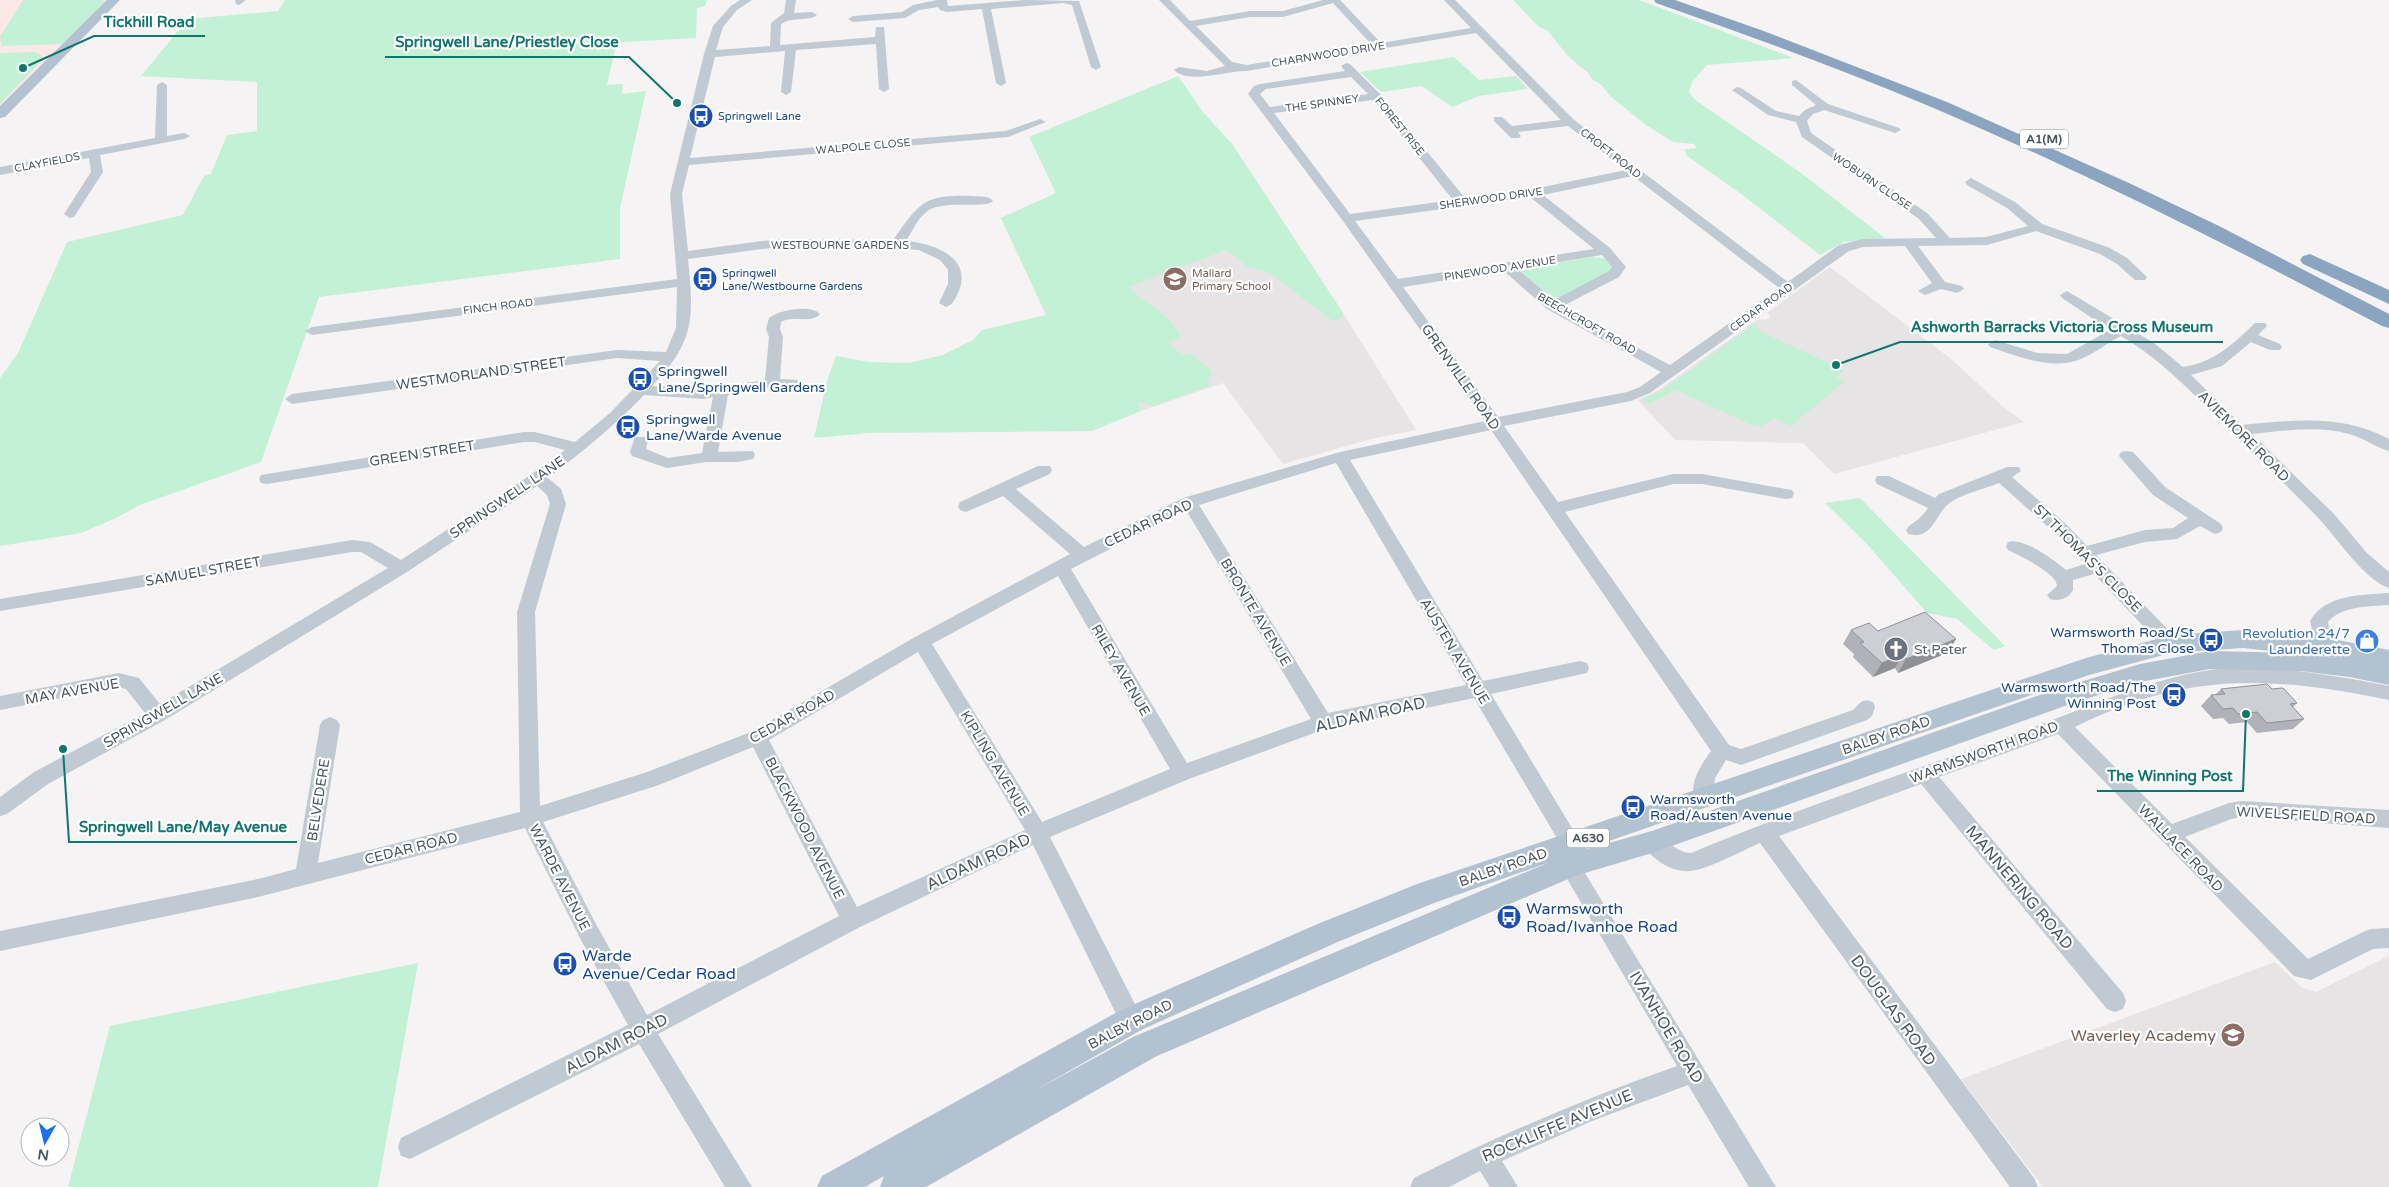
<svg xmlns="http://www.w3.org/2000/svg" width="2389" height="1187" viewBox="0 0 2389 1187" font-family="'Varela Round',sans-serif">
	<rect width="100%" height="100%" fill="#f5f3f3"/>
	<!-- education -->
	<g fill="#e6e4e5">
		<path d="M1232,144L1343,313L1416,430L1371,439L1283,464L1223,383L1141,411L1137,402L1017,251L1001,218L1054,195L1055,190Z"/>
		<path d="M1830,267L1951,359L2001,405L2024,422L1834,474L1803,443L1675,440L1638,400L1657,391L1757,320L1770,319L1768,312Z"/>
		<path d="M2389,956V1187H2043L1961,1079L2275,962L2302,988L2316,992Z"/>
	</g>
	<!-- medical -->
	<path fill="#fce8e6" d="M0,0H114L0,114Z"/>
	<!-- green -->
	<g fill="#c3f1d5">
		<path d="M23,0H101L107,2L62,44L2,46L0,37Z"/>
		<path d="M285,0H707L705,6L697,8L696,38L624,42L616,45L607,85L623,84L622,94L646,91L620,208V259L319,297L261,462L140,505L114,519L81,533L0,546V378L18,353L67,242L183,215L204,176L211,174L227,135L257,131V82L141,76L188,19L278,11Z"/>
		<path d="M1513,0H1639L1794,58L1707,65L1692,82L1689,92L1694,99L1801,173L1885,238L1844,242L1820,255L1744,196L1686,155L1685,149L1697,148L1694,144L1673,142L1646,125L1609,95L1602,85L1593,80L1588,73L1567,55L1548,31L1539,27Z"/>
		<path d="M35,52L42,55L43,59L0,104V53Z"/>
		<path d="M1454,57L1479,80L1516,76L1528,89L1479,96L1452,107L1422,86L1381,92L1360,72Z"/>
		<path d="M1178,76L1202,111L1232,144L1343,313L1341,318L1333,321L1270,273L1248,267L1228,251H1223L1128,287C1148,307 1166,309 1181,337L1167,343L1183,355L1190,353L1211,371L1212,375L1207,381L1211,385L1154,406L1138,402L1141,411L1092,431L869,433L814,438L827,381L836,356L869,362L909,363L943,355L973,340L982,330L1046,315L1001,218L1056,193L1029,137Z"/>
		<path d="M1592,257L1608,259L1612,263L1613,270L1562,297L1554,298L1549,297L1520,274L1522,270L1527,267Z"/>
		<path d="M1755,324L1761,332L1844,370L1836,377L1845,381L1791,426L1773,418L1762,427L1752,425L1676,390L1649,404L1642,399L1664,389Z"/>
		<path d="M1860,498L2005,646L1994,650L1957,619L1927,613L1867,544L1825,503Z"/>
		<path d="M418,963L378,1187H68L110,1026Z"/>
	</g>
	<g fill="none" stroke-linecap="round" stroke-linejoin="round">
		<!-- minor -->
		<g fill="#c1cad2" fill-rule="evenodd">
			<path d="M235,0H246L239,5L236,4Z"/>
			<path d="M740,0H752L737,10L723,27L716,50L770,46L771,23L784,13L786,0H796L794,13L812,12L817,15C808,22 793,16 781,24L780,45L875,37L876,27H884L889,89L884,92L879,89L876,44L796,50L791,92L786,95L781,92L785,51L715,57L690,158L1006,131L1040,119L1046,122L1008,137L689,165L682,194L688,251L778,239L893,240C919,204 923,194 971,196C979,197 988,195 993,201C986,209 946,200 929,210C918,217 913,230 906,241C934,243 974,258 958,293C955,299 953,305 946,307L939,303L948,284V270L940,260L919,250L874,247H778L688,259C694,318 695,342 652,386L703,389L765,380L769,337L766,329L769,318C779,310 811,304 820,314C812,324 792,315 781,322L780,329L783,337L780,379L798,380L800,383L798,386L772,387L728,395L718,452L753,451L755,455L753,459L738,462H706L667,468L632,456L630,452L635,437H645L648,440L646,449L668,458L702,453L713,397L703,399L644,395C614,426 582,452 548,478L561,489L566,504L535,612L540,806L647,772L751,732L915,637L1070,554L1003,496L966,512L960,510L958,506L960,502L1038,466H1050L1052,470L1050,474L1016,489L1084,547L1183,498L1340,452L1485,421L1343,221L1248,94L1254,86L1260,84L1345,71L1341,66L1346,63L1350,64L1380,94L1465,198L1533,189L1626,170L1568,126L1518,132L1521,136L1519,138H1511L1494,121V117H1502L1512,126L1561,120L1476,33L1247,71C1228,70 1189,85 1174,70L1179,67L1207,71L1225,66L1159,0H1170L1190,21L1250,11H1283L1323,0H1340L1381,43L1471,28L1444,0H1455L1574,120L1788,282L1839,245L1863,239L1936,238L1919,219L1802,137L1796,122L1768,115L1732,90L1737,87L1741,88L1776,111L1799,116L1805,110L1816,105L1792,85V81L1796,80L1828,104L1899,128L1901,130L1895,133L1824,110L1813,114L1807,121L1811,133L1927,213L1950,238L1986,237L2028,226L2007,208L1967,185L1965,182L1971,178L2015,202L2042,224L2110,248L2127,258L2147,277L2145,280H2135L2117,264L2100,254L2036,231L1987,245L1918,246L1945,282L1962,286L1964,289L1957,293L1941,289L1925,295L1918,291L1932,283L1905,246L1863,247L1849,251L1650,393L1631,401L1504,426L1558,502L1673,474H1702L1786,489L1792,490L1794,494L1792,498L1786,499L1702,484H1673L1565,512L1729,745L1741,749L1853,710C1861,703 1861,698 1873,702L1875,707L1872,716L1867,720L1741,765L1726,760L1715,778L1713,797L1710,803L1703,805L1696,803C1687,785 1701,765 1711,751L1491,430L1350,460L1483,681L1580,661L1587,663L1589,668L1587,673L1491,694L1578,838L1581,844L1578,850L1571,853L1564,850L1474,698L1325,729L1189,779L1050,837L1139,1012L1143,1020L1139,1028L1131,1031L1123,1028L1033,845L860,927L658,1034L752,1187H725L639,1044L410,1159L401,1156L398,1147L401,1138L628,1025L581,940L525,828L258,897L0,951V931L258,879L296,869L320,725L323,720L330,717L337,720L340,725L318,863L520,812L517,612L550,504L547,495L537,486L407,572L165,720L48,784L7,814L0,816V797L34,772L145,713L126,689L119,687L0,710V696L119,673L139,678L160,704L388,568L361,552H352L0,611V599L352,540L370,542L401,560L532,474L565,450L535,442H524L267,484L261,483L259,479L261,475L267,474L524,432H535L575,442L610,413L660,361L617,358L292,404L285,399L292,394L617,350L666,352L676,328L677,287L312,335L305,331L312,327L677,279L670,194L704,54L713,26L731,6ZM1333,3L1371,44L1247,65L1232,62L1196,26L1250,17H1283ZM1351,77L1368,94L1270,107L1260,94L1266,89ZM1373,100L1453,200L1350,214L1274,113ZM1633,176L1779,288L1670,365L1590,323L1563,306L1619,277L1626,267L1610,248L1543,195ZM1530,197L1594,249L1398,279L1355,221ZM1602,255L1612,267L1609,271L1554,300L1517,269ZM1504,271L1547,309L1661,372L1640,387L1627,392L1498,417L1403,287ZM1336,463L1466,685L1328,713L1199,505ZM1186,510L1311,719L1187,763L1071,569ZM1058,576L1170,769L1042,822L932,644ZM918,652L1025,830L857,907L769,740ZM753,747L839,916L647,1015L597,926L543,822L659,785Z"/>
			<path d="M937,0H947L948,6L1025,0L1079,1L1101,67L1096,70L1091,67L1072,5L1063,3L991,9L1006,83L1001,86L996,83L982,9L947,12L940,10L938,7L919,10L905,18L853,22L848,19L853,16L902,12L913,5Z"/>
			<path d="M162,82L167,85V136L184,133L190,136L184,139L100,155L103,172L74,217L70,218L64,214L91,172L89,158L0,175V167L155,138L157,85Z"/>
			<path d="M2067,291L2154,343L2183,367C2215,362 2233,344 2255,323H2265L2267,326L2258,335L2280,344L2282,347L2280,350H2270L2251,342L2222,366L2191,375L2242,425C2293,420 2342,414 2389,439V451C2375,447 2364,438 2349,434C2318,425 2283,431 2252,434L2334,514L2367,553L2389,572V588C2366,581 2338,540 2322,522C2293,491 2262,462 2232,433C2197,398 2164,361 2121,336C2107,343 2094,354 2081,359C2052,371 2017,356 1990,347L1988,344L1995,340L2037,353L2067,354L2110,330L2062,298L2060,295Z"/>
			<path d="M2127,451L2133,452L2165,487L2221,524L2223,528L2221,532L2215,534L2200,526L2177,539L2145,542L2096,555L2177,639L2180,644L2177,649L2171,651L2165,649L2094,574L2073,580V590C2069,598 2059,602 2050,599L2047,595L2057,586C2057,573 2020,556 2008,550L2006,546L2008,542C2023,537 2054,560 2066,570L2085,564L2055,533L1999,483C1984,489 1965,493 1951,502C1935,512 1934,541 1908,534L1906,530C1910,523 1921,520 1928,508L1877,484L1875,480L1877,476H1889L1935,498L1939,494L2007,467H2019L2021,471L2012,477L2067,525L2087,546L2145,530L2173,528L2188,518L2153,495L2119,456L2121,452Z"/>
			<path d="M2389,593V605C2368,607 2343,605 2328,622L2332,646L2329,651L2323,653L2317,651L2310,621C2325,594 2362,595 2389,593Z"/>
			<path d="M2224,668C2280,666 2334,675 2389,686V700C2271,676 2186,671 2075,727L2172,824L2229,803L2242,801L2389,810V828L2242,817L2231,819L2185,837L2308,959L2363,932L2371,929L2389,928V948L2373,949L2311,980L2294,976L2058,734L1939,777L2123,993L2126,1001L2123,1009L2115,1012L2107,1009L1921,784L1779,836L2034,1178L2038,1187H2010L1760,843C1743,850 1707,870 1690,871C1672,873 1649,858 1642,842L1645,836C1663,829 1672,853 1691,853C1799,808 1909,772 2018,733C2087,708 2150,677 2224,668Z"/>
			<path d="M1570,857L1577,860L1776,1187H1749L1688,1085L1592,1121L1502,1161L1518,1187H1490L1480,1171L1449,1187H1410L1414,1178C1499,1135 1586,1098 1677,1066L1563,872L1559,866L1563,860Z"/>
		</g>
		<!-- major -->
		<g fill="#b3c2d1" fill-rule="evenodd">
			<path d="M107,0H120L5,117L0,118V106Z"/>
			<path d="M2243,630L2323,637L2389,650V685L2349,677L2300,671L2210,669L2140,682L2076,702L1652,853L1575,876L1155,1057L926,1187H880L884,1176L865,1187H817L822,1176L1121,1010L1320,923L1417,884L2086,658L2171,635ZM2243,648L2337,658L2300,653L2210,651L2140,664L2060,688L1652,831L1583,850L2089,675L2171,653ZM1550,862L1133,1037L1034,1091L1141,1030L1340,941L1434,903Z"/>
		</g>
		<!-- highway -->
		<g fill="#8ba5c1" fill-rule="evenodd">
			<path d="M1654,0H1675L1761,30L1947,102L2129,183L2219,226L2389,314V328L2382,326C2236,249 2088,174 1936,109C1844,70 1750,36 1656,3Z"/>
			<path d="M2310,254L2389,290V304L2303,264L2300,260L2303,256Z"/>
		</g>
	</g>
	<!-- wall -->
	<g fill="#b0b2b7">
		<path d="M1851,630L1878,631L1956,639L1947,653L1898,673L1895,668L1873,677L1853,657L1854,654L1843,644Z"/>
		<path d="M2221,689H2272L2297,703L2293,707L2304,719L2293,729L2257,733L2247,722L2229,724L2223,718L2213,719L2201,706L2211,695L2216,694Z"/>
	</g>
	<!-- shaded-wall -->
	<g fill="#909195">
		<path d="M1956,639L1947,653L1898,673L1906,659Z"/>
		<path d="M1903,654L1895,668L1873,677L1882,663Z"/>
	</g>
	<!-- building -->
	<g fill="#cdcfd5" stroke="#909195">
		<path d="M1925,612L1956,639L1906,659L1903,654L1882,663L1860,643L1864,642L1851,630L1869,623L1878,631Z"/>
		<path d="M2267,684L2272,689L2283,688L2297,703L2290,704L2304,719L2267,723L2257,712L2238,714L2233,708L2223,709L2211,695L2225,694L2221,689Z"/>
	</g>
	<!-- icons -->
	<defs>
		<symbol id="bus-disc" viewBox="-11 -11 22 22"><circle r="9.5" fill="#1a4fb4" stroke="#fff"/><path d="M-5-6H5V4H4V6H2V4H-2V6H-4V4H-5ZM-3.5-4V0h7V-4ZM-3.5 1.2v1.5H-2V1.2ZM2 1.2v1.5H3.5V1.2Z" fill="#fff"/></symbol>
		<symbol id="school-disc" viewBox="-11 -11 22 22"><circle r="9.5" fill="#8d6e63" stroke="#fff"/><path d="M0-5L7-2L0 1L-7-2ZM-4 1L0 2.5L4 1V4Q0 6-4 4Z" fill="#fff"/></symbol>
		<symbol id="shop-disc" viewBox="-11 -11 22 22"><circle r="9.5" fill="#3f7fe0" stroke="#fff"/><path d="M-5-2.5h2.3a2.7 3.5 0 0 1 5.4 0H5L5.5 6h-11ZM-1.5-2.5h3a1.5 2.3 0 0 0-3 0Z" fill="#fff"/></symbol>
		<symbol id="church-disc" viewBox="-11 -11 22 22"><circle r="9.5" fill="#6b7280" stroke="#fff"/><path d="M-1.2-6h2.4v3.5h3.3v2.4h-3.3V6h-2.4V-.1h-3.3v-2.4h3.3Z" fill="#fff"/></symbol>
	</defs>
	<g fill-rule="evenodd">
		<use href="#bus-disc" x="687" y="102" width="28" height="28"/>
		<use href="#bus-disc" x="691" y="265" width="28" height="28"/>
		<use href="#school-disc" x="1161" y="265" width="28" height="28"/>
		<use href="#bus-disc" x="626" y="365" width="28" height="28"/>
		<use href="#bus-disc" x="614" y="413" width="28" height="28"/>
		<use href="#bus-disc" x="2197" y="626" width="28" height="28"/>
		<use href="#shop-disc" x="2353" y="627" width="28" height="28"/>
		<use href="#church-disc" x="1882" y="635" width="28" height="28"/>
		<use href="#bus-disc" x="2160" y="681" width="28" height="28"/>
		<use href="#bus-disc" x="1619" y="793" width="28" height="28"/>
		<use href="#bus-disc" x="1495" y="903" width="28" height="28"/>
		<use href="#bus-disc" x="551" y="950" width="28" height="28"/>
		<use href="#school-disc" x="2219" y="1021" width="28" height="28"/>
	</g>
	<g text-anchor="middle" stroke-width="4.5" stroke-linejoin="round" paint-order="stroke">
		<!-- far-street labels -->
		<g font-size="11" fill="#4a5661" stroke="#fff">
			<text transform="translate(1328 54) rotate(-9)" y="4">CHARNWOOD DRIVE</text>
			<text transform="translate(1322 103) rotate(-8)" y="4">THE SPINNEY</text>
			<text transform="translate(1400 126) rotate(51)" y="4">FOREST RISE</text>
			<text transform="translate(863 146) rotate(-5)" y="4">WALPOLE CLOSE</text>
			<text transform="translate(1611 153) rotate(38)" y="4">CROFT ROAD</text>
			<text transform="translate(47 162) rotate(-11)" y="4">CLAYFIELDS</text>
			<text transform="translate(1872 181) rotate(34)" y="4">WOBURN CLOSE</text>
			<text transform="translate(1491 198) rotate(-8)" y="4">SHERWOOD DRIVE</text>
			<text x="840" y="249">WESTBOURNE GARDENS</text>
			<text transform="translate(1500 268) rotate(-9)" y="4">PINEWOOD AVENUE</text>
			<text transform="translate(498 306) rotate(-7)" y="4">FINCH ROAD</text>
			<text transform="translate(1761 307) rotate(-36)" y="4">CEDAR ROAD</text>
			<text transform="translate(1587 323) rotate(30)" y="4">BEECHCROFT ROAD</text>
		</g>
		<!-- far-transit labels -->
		<g font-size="11" fill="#164399" stroke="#fff" text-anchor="start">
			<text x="718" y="120">Springwell Lane</text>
			<text x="722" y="277">Springwell<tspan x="722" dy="13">Lane/Westbourne Gardens</tspan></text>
		</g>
		<!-- far-education labels -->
		<g font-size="11" fill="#785e54" stroke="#fff" text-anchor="start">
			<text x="1192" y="277">Mallard<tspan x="1192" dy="13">Primary School</tspan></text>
		</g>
		<!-- shield labels -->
		<g fill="#fff" stroke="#808990" stroke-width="1">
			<rect x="2020" y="129.5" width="48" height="19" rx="4"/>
			<rect x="1567" y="828.5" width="42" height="19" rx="4"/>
		</g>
		<g font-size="12" font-weight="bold" fill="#4a5661">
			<text x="2044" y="143">A1(M)</text>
			<text x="1588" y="842">A630</text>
		</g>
		<!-- transit labels -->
		<g font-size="14" fill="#164399" stroke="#fff" text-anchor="start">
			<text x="658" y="376">Springwell<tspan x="658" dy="16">Lane/Springwell Gardens</tspan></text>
			<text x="646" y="424">Springwell<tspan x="646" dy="16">Lane/Warde Avenue</tspan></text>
			<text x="2194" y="637" text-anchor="end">Warmsworth Road/St<tspan x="2194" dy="16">Thomas Close</tspan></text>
			<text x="2156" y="692" text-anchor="end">Warmsworth Road/The<tspan x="2156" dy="16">Winning Post</tspan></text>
			<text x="1650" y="804">Warmsworth<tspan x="1650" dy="16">Road/Austen Avenue</tspan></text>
		</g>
		<!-- street labels -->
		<g font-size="14" fill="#4a5661" stroke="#fff">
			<text transform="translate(481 373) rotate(-8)" y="5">WESTMORLAND STREET</text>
			<text transform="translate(1461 377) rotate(55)" y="5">GRENVILLE ROAD</text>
			<text transform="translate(2244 436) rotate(45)" y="5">AVIEMORE ROAD</text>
			<text transform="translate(422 453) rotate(-9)" y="5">GREEN STREET</text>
			<text transform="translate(507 497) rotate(-34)" y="5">SPRINGWELL LANE</text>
			<text transform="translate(1148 523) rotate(-25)" y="5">CEDAR ROAD</text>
			<text transform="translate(2088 558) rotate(45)" y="5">ST THOMAS'S CLOSE</text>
			<text transform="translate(203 571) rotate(-10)" y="5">SAMUEL STREET</text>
			<text transform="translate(1256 612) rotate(59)" y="5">BRONTE AVENUE</text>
			<text transform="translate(1455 651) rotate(59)" y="5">AUSTEN AVENUE</text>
			<text transform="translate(1121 670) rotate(60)" y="5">RILEY AVENUE</text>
			<text transform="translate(72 691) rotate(-10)" y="5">MAY AVENUE</text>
			<text transform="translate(163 710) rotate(-30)" y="5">SPRINGWELL LANE</text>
			<text transform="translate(792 716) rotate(-29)" y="5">CEDAR ROAD</text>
			<text transform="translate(1886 735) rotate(-19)" y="5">BALBY ROAD</text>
			<text transform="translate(1984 752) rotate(-20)" y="5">WARMSWORTH ROAD</text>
			<text transform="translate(995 763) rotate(59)" y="5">KIPLING AVENUE</text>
			<text transform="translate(318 800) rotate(-81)" y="5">BELVEDERE</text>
			<text transform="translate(2306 815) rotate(3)" y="5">WIVELSFIELD ROAD</text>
			<text transform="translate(805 828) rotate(63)" y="5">BLACKWOOD AVENUE</text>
			<text transform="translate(411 848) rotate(-14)" y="5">CEDAR ROAD</text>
			<text transform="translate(2181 848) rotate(46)" y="5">WALLACE ROAD</text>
			<text transform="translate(1503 867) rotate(-19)" y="5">BALBY ROAD</text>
			<text transform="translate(560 877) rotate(63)" y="5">WARDE AVENUE</text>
			<text transform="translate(1130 1024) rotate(-27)" y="5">BALBY ROAD</text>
		</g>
		<!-- shop labels -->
		<g font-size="14" fill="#366cbe" stroke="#fff" text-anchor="end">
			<text x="2350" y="638">Revolution 24/7<tspan x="2350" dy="16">Launderette</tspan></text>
		</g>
		<!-- worship labels -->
		<g font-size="14" fill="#5b616d" stroke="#fff" text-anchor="start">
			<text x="1914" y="654">St Peter</text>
		</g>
		<!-- near-street labels -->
		<g font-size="16" fill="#4a5661" stroke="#fff">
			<text transform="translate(1370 714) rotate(-13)" y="6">ALDAM ROAD</text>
			<text transform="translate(978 861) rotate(-25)" y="6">ALDAM ROAD</text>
			<text transform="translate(2020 887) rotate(50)" y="6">MANNERING ROAD</text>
			<text transform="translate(1894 1010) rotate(54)" y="6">DOUGLAS ROAD</text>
			<text transform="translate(1667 1027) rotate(59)" y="6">IVANHOE ROAD</text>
			<text transform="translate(616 1043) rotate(-27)" y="6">ALDAM ROAD</text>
			<text transform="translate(1557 1125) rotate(-23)" y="6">ROCKLIFFE AVENUE</text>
		</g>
		<!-- near-transit labels -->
		<g font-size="16" fill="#164399" stroke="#fff" text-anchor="start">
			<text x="1526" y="914">Warmsworth<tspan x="1526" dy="18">Road/Ivanhoe Road</tspan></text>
			<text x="582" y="961">Warde<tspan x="582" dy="18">Avenue/Cedar Road</tspan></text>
		</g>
		<!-- near-education labels -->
		<g font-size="16" fill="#785e54" stroke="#fff" text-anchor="end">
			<text x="2216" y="1041">Waverley Academy</text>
		</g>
	</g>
	<!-- callouts -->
	<path fill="none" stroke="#0f766e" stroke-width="2" d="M23 68L94 36H205M677 103L629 57H385M1836 365L1900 342H2223M2246 714L2243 791H2097M63 749L69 842H297"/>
	<g fill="#0f766e" stroke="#fff" stroke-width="2">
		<circle cx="23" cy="68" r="5"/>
		<circle cx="677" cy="103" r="5"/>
		<circle cx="1836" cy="365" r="5"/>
		<circle cx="2246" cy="714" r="5"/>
		<circle cx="63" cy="749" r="5"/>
	</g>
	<g font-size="15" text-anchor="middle" font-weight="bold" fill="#0f766e" stroke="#fff" stroke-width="4.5" stroke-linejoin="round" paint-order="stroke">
		<text x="149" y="27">Tickhill Road</text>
		<text x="507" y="47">Springwell Lane/Priestley Close</text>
		<text x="2062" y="332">Ashworth Barracks Victoria Cross Museum</text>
		<text x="2170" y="781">The Winning Post</text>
		<text x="183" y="832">Springwell Lane/May Avenue</text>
	</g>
	<!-- north arrow -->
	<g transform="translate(45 1142) rotate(188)"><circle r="24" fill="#ffffff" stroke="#b7bbc0"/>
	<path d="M0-4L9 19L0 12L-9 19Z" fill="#1a73e8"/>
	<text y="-8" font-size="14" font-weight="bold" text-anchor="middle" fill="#4a5661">N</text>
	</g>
</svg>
